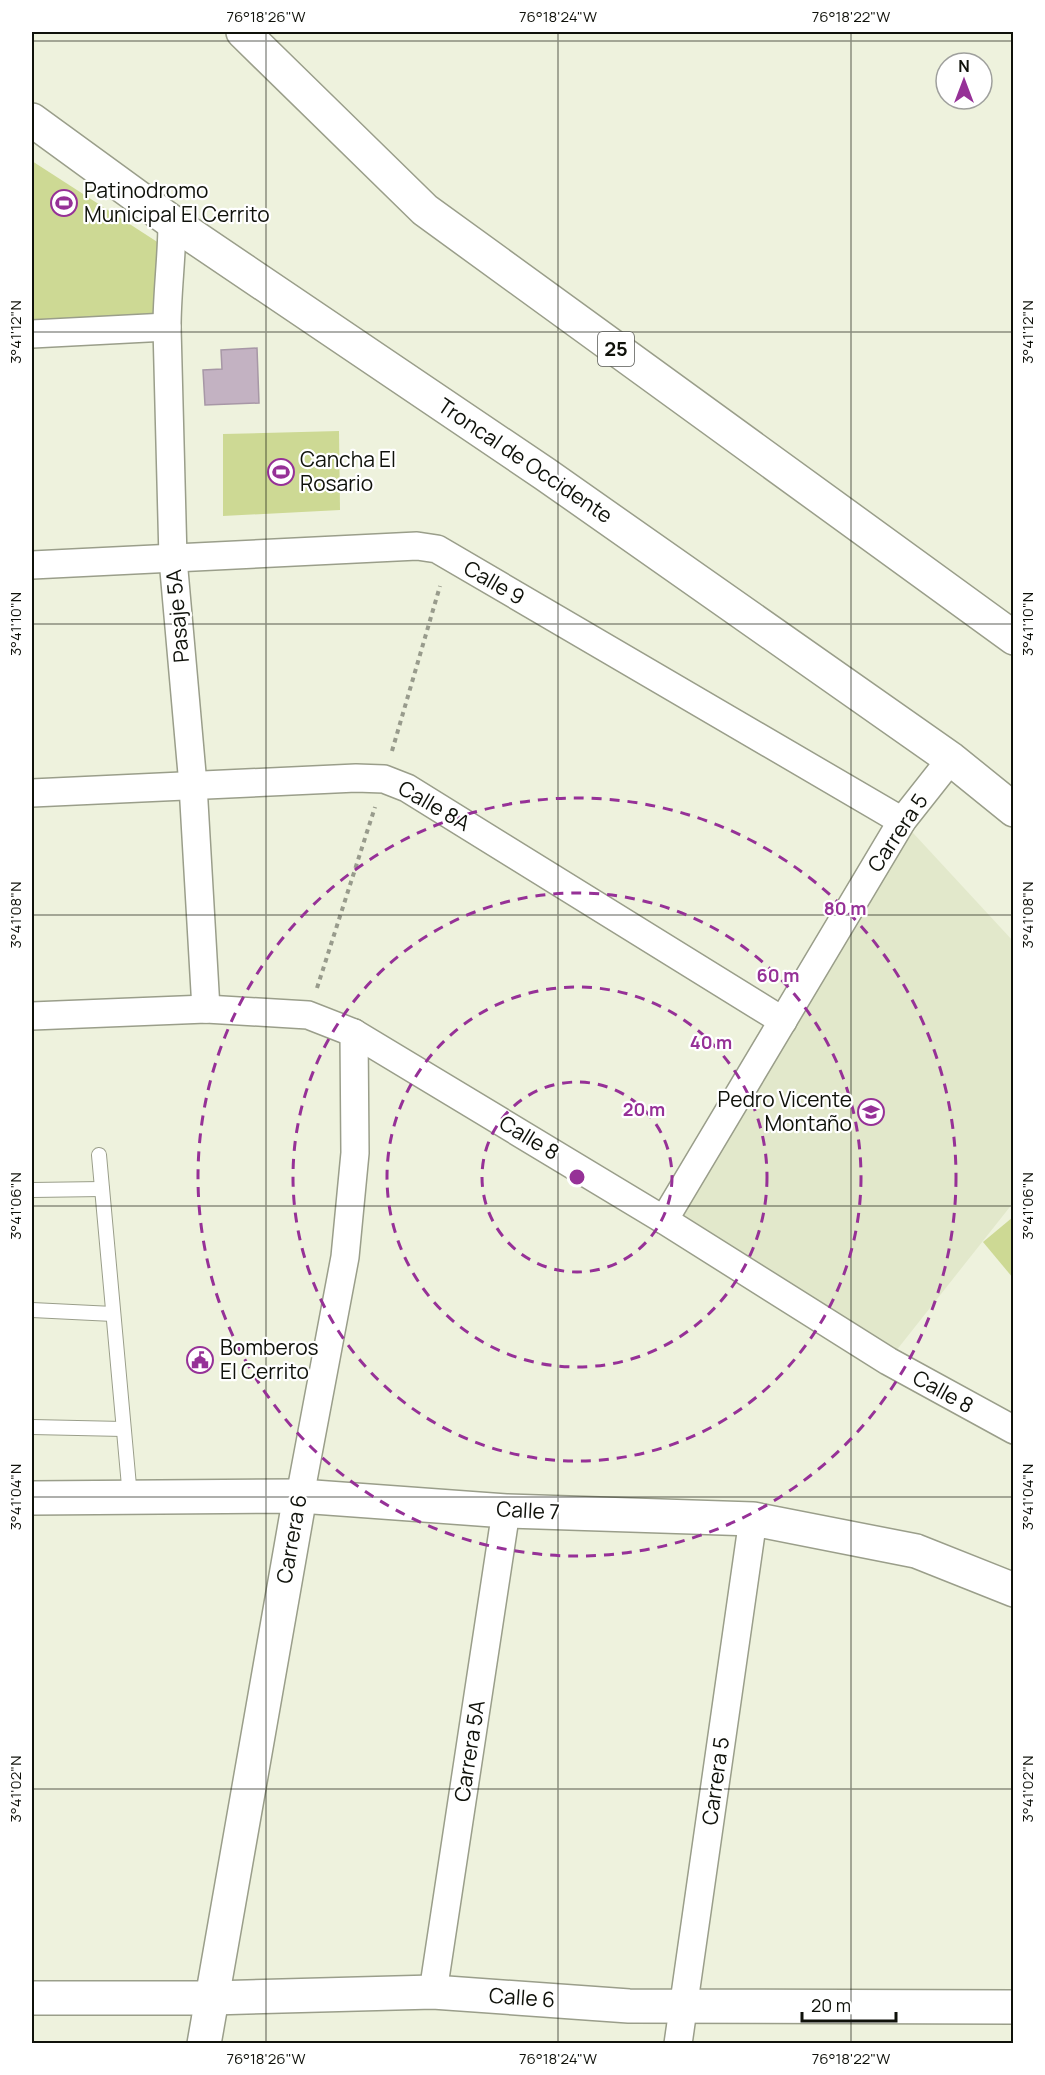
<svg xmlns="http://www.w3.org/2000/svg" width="1045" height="2075" viewBox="0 0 1045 2075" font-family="Manrope,sans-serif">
	<rect width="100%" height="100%" fill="#eef2dd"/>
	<!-- built -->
	<path fill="#e2e8cb" d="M902,821L1013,941V1203L888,1361L664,1220Z"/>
	<!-- garden -->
	<g fill="#cdd994">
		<path d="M32,161L162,245L164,325L32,329Z"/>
		<path d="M339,431L340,510L223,516V434Z"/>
		<path d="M1013,1217V1278L983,1242Z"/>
	</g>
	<!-- building -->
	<path fill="#c3b2c2" stroke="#a797a6" stroke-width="1.5" d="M257,348L259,403L205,405L203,370L222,369L221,350Z"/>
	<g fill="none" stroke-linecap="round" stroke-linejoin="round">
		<defs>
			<g id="service">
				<path d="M99,1155L130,1497"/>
				<path d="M32,1190L102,1189"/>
				<path d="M32,1310L113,1314"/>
				<path d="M32,1427L123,1429"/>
			</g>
			<g id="minor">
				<path d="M172,222C172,257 167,292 167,327L173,559L193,785L206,1009"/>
				<path d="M32,334L167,327"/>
				<path d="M32,565L417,546L437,549L902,821"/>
				<path d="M32,793L356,778L384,779L407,788L783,1021"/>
				<path d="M32,1016L206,1009L308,1015L354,1033L664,1220L888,1361L1014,1430"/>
				<path d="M664,1220L902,821L951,759"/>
				<path d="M300,1496L345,1257L355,1153L354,1033"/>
				<path d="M433,1992L506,1511"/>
				<path d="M678,2044L753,1519"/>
			</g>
			<g id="tertiary">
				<path d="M32,1498L300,1496L506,1511L753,1519L916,1551L1014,1590"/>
				<path d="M32,1998H212L433,1992L629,2006L1014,2007"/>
				<path d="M204,2044L300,1496"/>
			</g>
			<g id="trunk">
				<path d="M243,32L425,210L1014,638"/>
				<path d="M32,120L172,222L545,474L951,759L1014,810"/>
			</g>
		</defs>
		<!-- service casing -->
		<use href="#service" stroke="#9a9e8a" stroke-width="16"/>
		<!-- minor casing -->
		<use href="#minor" stroke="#9a9e8a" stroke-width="30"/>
		<!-- tertiary casing -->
		<use href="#tertiary" stroke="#9a9e8a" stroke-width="36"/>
		<!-- trunk casing -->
		<use href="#trunk" stroke="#9a9e8a" stroke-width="36"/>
		<!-- path -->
		<g stroke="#989b8c" stroke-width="4" stroke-dasharray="4.5 4.5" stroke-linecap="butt">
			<path d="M392,751L440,586"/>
			<path d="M317,988L375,807"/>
		</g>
		<!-- service -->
		<use href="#service" stroke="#fff" stroke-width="14"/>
		<!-- minor -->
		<use href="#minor" stroke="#fff" stroke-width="27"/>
		<!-- tertiary -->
		<use href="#tertiary" stroke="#fff" stroke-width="33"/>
		<!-- trunk -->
		<use href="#trunk" stroke="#fff" stroke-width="33"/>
	</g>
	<!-- ticks -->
	<path fill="none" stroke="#0f110a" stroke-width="1.5" stroke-opacity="0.45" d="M266,32V2044M558,32V2044M851,32V2044M32,41H1014M32,332H1014M32,624H1014M32,915H1014M32,1206H1014M32,1497H1014M32,1789H1014"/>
	<!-- distance rings -->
	<g fill="none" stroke="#963197" stroke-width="3" stroke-dasharray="10 8">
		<circle cx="577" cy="1177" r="95"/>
		<circle cx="577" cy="1177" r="190"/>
		<circle cx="577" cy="1177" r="284"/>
		<circle cx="577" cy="1177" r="379"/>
	</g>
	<!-- icons -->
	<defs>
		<symbol id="stadium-ring" viewBox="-11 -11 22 22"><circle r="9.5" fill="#fff" stroke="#963197" stroke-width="1.5"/><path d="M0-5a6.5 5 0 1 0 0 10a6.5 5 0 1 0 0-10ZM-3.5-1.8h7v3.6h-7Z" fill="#963197"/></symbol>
		<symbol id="school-ring" viewBox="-11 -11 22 22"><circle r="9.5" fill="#fff" stroke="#963197" stroke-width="1.5"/><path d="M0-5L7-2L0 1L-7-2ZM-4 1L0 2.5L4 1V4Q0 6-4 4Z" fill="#963197"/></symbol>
		<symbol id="civic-ring" viewBox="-11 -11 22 22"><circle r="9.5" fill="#fff" stroke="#963197" stroke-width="1.5"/><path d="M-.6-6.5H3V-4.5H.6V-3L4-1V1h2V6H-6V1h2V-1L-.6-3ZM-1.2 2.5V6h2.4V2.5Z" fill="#963197"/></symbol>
	</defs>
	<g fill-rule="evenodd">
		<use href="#stadium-ring" x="49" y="188" width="30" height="30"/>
		<use href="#stadium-ring" x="266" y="457" width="30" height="30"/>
		<use href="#school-ring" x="856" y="1097" width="30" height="30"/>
		<use href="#civic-ring" x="185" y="1345" width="30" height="30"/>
	</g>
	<g text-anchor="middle" stroke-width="4.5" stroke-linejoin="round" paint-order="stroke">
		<!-- shield labels -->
		<rect fill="#fff" stroke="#575854" stroke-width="1.5" x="598" y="332" width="36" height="34" rx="4.5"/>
		<g font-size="20" font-weight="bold" fill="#0f110a">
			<text x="616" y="356">25</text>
		</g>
		<!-- poi labels -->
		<g font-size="21" fill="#0f110a" stroke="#fff" text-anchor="start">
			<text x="84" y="198">Patinodromo<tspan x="84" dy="24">Municipal El Cerrito</tspan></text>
			<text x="300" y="467">Cancha El<tspan x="300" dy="24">Rosario</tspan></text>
			<text x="852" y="1107" text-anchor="end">Pedro Vicente<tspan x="852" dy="24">Montaño</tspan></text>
			<text x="220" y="1355">Bomberos<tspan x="220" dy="24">El Cerrito</tspan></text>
		</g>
		<!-- street labels -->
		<g font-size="21" fill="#0f110a" stroke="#fff">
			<text transform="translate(525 461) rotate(34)" y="7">Troncal de Occidente</text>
			<text transform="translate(494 583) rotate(30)" y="7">Calle 9</text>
			<text transform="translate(178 616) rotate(-95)" y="7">Pasaje 5A</text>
			<text transform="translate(434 806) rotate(30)" y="7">Calle 8A</text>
			<text transform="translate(898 833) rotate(-56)" y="7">Carrera 5</text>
			<text transform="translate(529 1138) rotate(31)" y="7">Calle 8</text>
			<text transform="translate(943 1392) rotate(29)" y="7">Calle 8</text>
			<text transform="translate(528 1511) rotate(3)" y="7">Calle 7</text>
			<text transform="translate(292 1539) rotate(-80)" y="7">Carrera 6</text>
			<text transform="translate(470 1751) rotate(-81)" y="7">Carrera 5A</text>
			<text transform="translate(716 1781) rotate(-82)" y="7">Carrera 5</text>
			<text transform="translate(522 1998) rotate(4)" y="7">Calle 6</text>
		</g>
	</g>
	<circle cx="577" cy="1177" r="9" fill="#963197" stroke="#fff" stroke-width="3"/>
	<g font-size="18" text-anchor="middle" font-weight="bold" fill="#963197" stroke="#fff" stroke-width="4.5" stroke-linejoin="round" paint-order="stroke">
		<text x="845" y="915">80 m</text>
		<text x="778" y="982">60 m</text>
		<text x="711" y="1049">40 m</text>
		<text x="644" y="1116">20 m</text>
	</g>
	<!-- border -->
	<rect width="1045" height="2075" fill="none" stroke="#ffffff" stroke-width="66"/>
	<!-- north arrow -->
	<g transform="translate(964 81)"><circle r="28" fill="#ffffff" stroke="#9fa09d" stroke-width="1.5"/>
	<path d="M0-4.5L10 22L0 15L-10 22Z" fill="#963197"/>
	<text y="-9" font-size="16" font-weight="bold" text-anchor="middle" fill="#0f110a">N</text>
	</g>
	<!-- scale -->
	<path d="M802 2012v9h94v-9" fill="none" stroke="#0f110a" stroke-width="3"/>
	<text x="811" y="2012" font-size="18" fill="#0f110a" stroke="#ffffff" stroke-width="4.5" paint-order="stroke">20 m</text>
	<rect x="33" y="33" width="979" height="2009" fill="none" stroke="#0f110a" stroke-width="2"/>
	<g font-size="15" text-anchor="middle" fill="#0f110a">
		<text x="266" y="22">76°18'26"W</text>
		<text x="558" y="22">76°18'24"W</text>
		<text x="851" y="22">76°18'22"W</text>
		<text transform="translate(16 332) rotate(-90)" y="5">3°41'12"N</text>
		<text transform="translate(1028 332) rotate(-90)" y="5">3°41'12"N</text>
		<text transform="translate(16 624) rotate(-90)" y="5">3°41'10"N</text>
		<text transform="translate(1028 624) rotate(-90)" y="5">3°41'10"N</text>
		<text transform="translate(16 915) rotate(-90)" y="5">3°41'08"N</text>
		<text transform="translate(1028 915) rotate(-90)" y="5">3°41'08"N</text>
		<text transform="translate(16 1206) rotate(-90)" y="5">3°41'06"N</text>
		<text transform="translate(1028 1206) rotate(-90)" y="5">3°41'06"N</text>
		<text transform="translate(16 1497) rotate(-90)" y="5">3°41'04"N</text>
		<text transform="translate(1028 1497) rotate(-90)" y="5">3°41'04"N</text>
		<text transform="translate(16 1789) rotate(-90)" y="5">3°41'02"N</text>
		<text transform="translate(1028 1789) rotate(-90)" y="5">3°41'02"N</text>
		<text x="266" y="2064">76°18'26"W</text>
		<text x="558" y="2064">76°18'24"W</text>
		<text x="851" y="2064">76°18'22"W</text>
	</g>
</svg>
